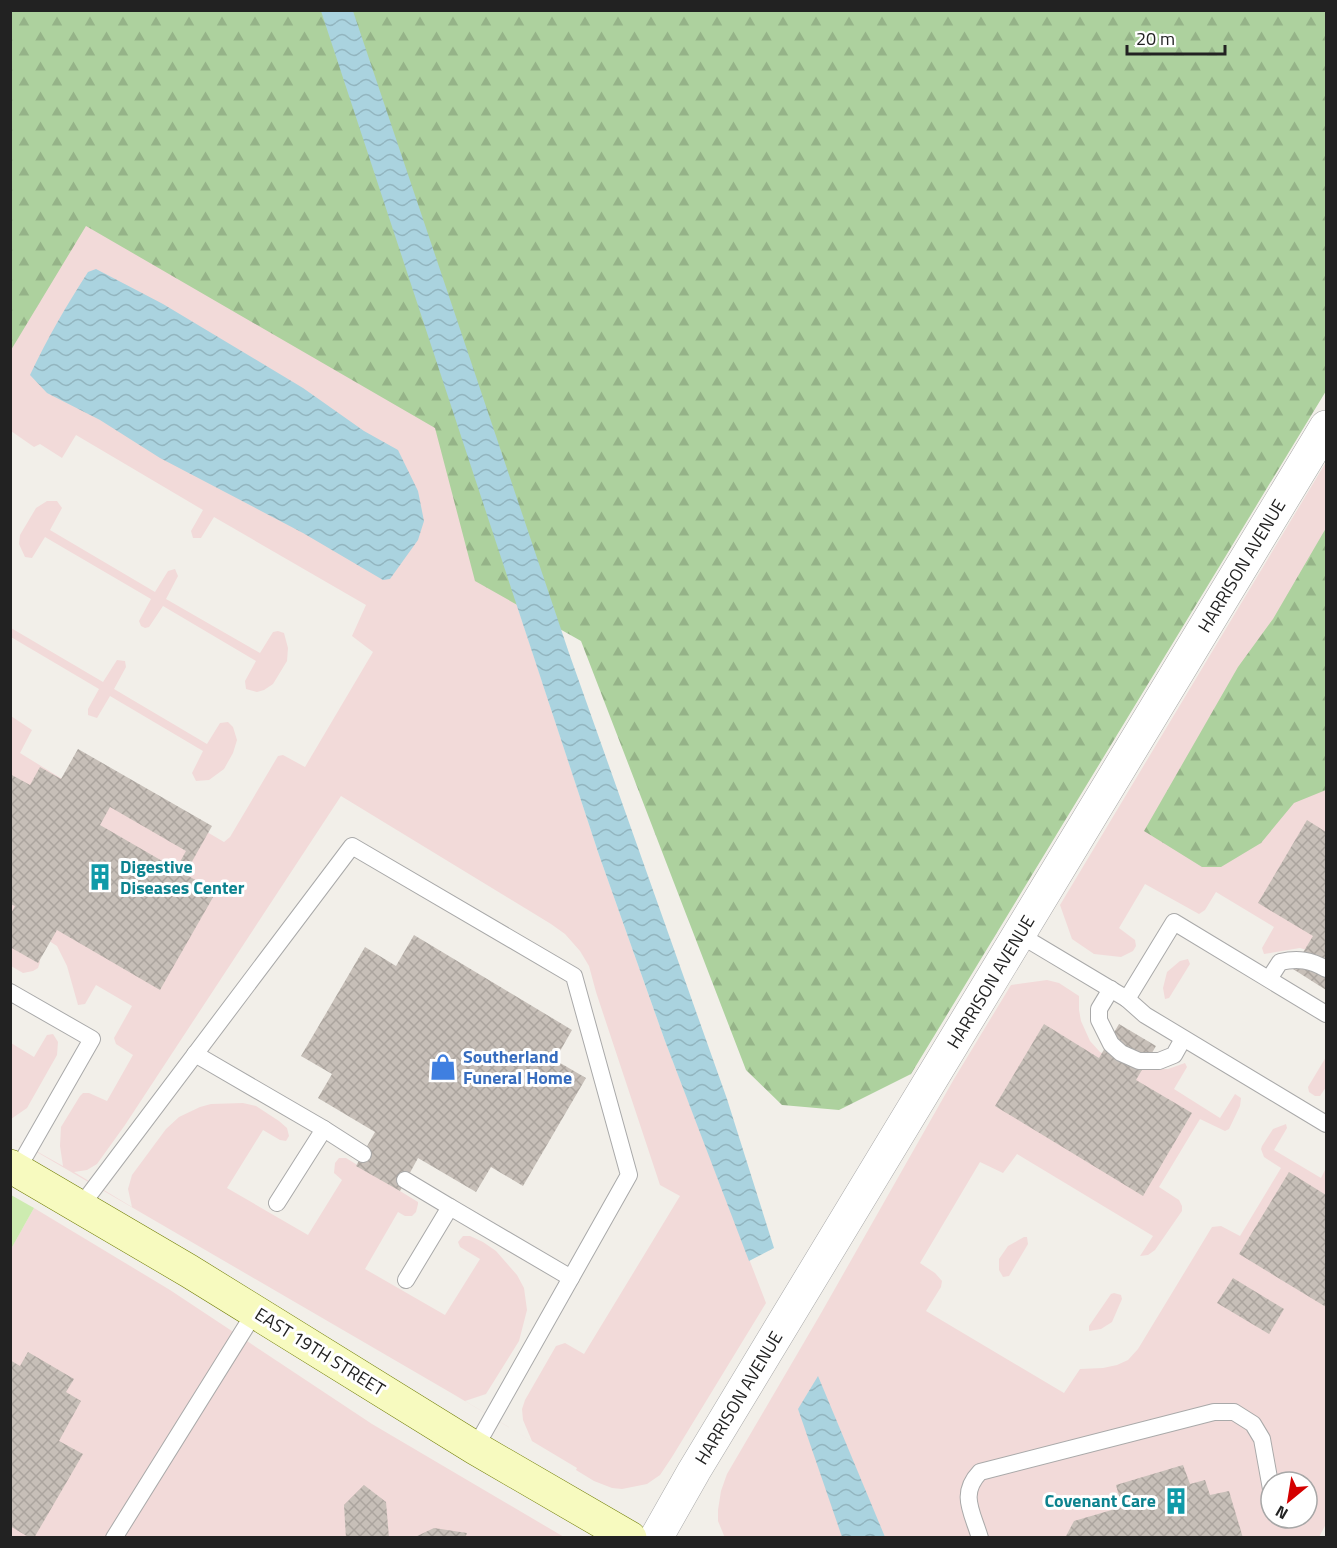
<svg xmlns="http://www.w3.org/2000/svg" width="1337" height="1548" viewBox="0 0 1337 1548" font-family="'Titillium Web',sans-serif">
	<defs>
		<pattern id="forest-firs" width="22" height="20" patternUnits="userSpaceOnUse" patternTransform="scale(1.5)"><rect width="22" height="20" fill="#add19e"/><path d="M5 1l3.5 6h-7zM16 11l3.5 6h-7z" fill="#95b388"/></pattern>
		<pattern id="water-waves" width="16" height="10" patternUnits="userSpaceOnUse" patternTransform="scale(1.5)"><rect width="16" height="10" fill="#aad3df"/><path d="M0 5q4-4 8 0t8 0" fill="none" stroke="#92b5bf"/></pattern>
		<pattern id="building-cross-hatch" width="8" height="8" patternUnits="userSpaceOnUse" patternTransform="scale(1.5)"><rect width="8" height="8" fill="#c7bfb8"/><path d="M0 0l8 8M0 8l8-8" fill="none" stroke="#aba49e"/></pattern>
	</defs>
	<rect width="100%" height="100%" fill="#f2efe9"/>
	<!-- commercial -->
	<g fill="#f2dad9" fill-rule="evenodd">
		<path d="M104,162L539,414L484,505L599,855L665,1041L766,1303L672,1457L660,1475L647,1484L622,1489L612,1488L594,1481L576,1470L577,1468L453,1394L11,1137L63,1166L60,1146L61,1127L80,1096L83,1093H89L107,1101L133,1055L116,1044L114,1038L132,1006L96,985L85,1004L78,1005L67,966L57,946L11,917V716L32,730L20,753L67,782L131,787L224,842L230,837L278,756L283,755L305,767L373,652L352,636L366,605L214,517L201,538H193L191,531L203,510L76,435L62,458L40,444L34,447L11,431V319ZM341,796L551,924L565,934L580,951L589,966L596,992L660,1185L680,1196L584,1354L565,1343L556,1346L525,1400L522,1409L523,1420L532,1441L465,1401L486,1394L519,1341L527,1310L524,1288L517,1275L496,1251L483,1242L470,1236H463L458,1242L460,1247L480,1259L445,1315L365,1269L398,1212L405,1216H412L416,1212L418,1204V1202L346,1158H339L335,1163L334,1173L342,1180L308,1235L227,1188L263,1130L280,1140L286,1141L289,1136L287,1128L279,1121L256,1106L243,1103L211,1104L200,1107L179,1117L166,1129L132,1175L128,1189L132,1207L74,1172L87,1170L97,1164L125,1125Z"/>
		<path d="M1326,462V960L1310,951L1300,948L1264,954L1262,948L1274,927L1216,892L1205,910L1199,914L1145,884L1119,928L1135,940L1136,946L1133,951L1121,957L1094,954L1072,939L1060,905Z"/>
		<path d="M47,501H57L62,508L50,530L155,592L168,571L175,569L178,576L166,599L260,653L273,632L278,631L284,633L288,648L287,661L273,684L264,690L257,692L246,689L245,681L256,661L163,606L149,627L145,628L141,626L139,621L151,599L45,537L32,558L25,557L19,544L20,535L36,508Z"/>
		<path d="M11,628L103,682L117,660L125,661L126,667L114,689L207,744L220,723L228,722L233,727L237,740L233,753L224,769L209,780L196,781L192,773L203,751L110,696L97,718L88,715V709L99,689L11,637Z"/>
		<path d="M10,941L39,958L40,962L38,968L33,971L23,973L11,966Z"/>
		<path d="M1188,959L1190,964L1169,998L1165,999L1163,988L1167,972L1180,961Z"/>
		<path d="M1047,980L1059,983L1079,996V1010L1081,1021L1090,1041L1100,1052L1140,1069H1168L1185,1063L1187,1067L1174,1089L1220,1118L1235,1094L1241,1098L1240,1106L1229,1129L1225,1131L1200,1119L1159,1187L1179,1200L1182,1206V1211L1155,1250L1148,1255L1140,1256L1153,1236L1017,1154L1003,1173L980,1162L920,1263L935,1273L942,1281L941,1287L926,1311L1064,1393L1080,1369L1103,1368L1117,1365L1128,1360L1138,1349L1212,1227L1221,1226L1240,1236L1281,1168L1264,1157L1261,1149L1262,1146L1273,1129L1286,1124L1287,1128L1274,1150L1321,1178L1326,1168V1524L1319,1537L725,1538L718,1521V1510L721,1491L727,1474L820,1315L954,1079L1011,985ZM1271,1482H1307V1518H1271Z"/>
		<path d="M53,1034L58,1042L57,1055L27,1108L11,1119V1043L34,1057L47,1035Z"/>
		<path d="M1326,1057V1087L1320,1096H1315L1309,1092L1308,1087Z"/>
		<path d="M34,1208L170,1290L372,1424L564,1537L11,1538V1249Z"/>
		<path d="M1024,1237H1027L1028,1244L1009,1276L1003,1277L999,1270V1259L1008,1246Z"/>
		<path d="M1114,1293L1121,1295L1122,1299L1112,1322L1101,1329L1089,1331V1326L1111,1294Z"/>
	</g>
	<!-- grass -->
	<path fill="#cdebb0" d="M11,1195L34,1208L11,1249Z"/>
	<!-- forest -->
	<g fill="url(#forest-firs)">
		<path d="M11,11H1326V391L911,1074L839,1110L782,1105L746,1070L581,641L475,581L435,428L86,226L11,350Z"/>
		<path d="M1326,528V790L1294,803L1261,843L1221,867H1202L1144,831L1238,667L1273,619Z"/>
	</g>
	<!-- water -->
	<g fill="url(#water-waves)">
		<path d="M321,11H353L569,653L727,1099L774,1248L749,1261L665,1041L599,855Z"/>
		<path d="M96,269L163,304L303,388L364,431L398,450L418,491L424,521L418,540L390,579L383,580L303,533L160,458L100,420L47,393L30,375C47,339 66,306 88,272Z"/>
		<path d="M818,1376L885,1537H842L798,1409Z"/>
	</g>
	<!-- building -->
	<g fill="url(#building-cross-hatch)" fill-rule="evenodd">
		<path d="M78,749L212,826L185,874L216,892L160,990L57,930L38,963L10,947V915L15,906L10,904V774L30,785L40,767L61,779ZM110,807L186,851L176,869L100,825Z"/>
		<path d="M1307,820L1326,832V990L1293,969L1313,936L1258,903Z"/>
		<path d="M414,935L572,1030L555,1060L586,1078L523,1186L491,1167L476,1192L418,1158L400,1191L356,1166L375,1132L318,1098L332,1074L301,1056L365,947L396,966Z"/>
		<path d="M1044,1024L1099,1058L1119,1024L1156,1046L1136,1080L1192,1113L1143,1196L995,1106Z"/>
		<path d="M1289,1172L1326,1195V1307L1239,1254Z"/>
		<path d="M1233,1278L1284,1309L1269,1334L1217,1303Z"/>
		<path d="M28,1352L74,1379L66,1392L81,1401L59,1441L83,1454L34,1538H30L10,1526V1360L20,1366Z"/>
		<path d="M1183,1465L1190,1484L1205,1480L1210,1495L1229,1491L1243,1538H1065L1074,1521L1122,1507L1116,1485Z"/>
		<path d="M364,1485L386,1502L389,1538H346L344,1505Z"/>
		<path d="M434,1528L467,1533L465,1538H413Z"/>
	</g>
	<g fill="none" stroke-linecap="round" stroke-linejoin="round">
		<defs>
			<g id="service">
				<path d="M1020,935L1127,999L1174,922L1326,1014"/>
				<path d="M1269,979L1280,962C1298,958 1311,960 1326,969"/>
				<path d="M1111,989L1099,1009V1020L1111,1044L1121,1053L1139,1061H1159L1174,1055L1183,1039"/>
				<path d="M10,992L92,1039L17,1170"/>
				<path d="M1127,999L1145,1015L1326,1124"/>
				<path d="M195,1054L324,1129L277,1203"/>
				<path d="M324,1129L363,1154"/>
				<path d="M405,1180L450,1207"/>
				<path d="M80,1207L352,846L574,976L629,1175L475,1448"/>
				<path d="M406,1280L450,1207L571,1278"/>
				<path d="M114,1538L255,1312"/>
				<path d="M980,1538C972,1511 959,1494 980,1472L1214,1412H1234L1253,1424L1262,1439L1271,1489"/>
			</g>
			<path id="tertiary" d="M656,1538L694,1471L1326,427"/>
			<path id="secondary" d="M10,1166L189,1271L475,1448L630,1538"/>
		</defs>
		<!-- service casing -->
		<use href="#service" stroke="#a9a9a9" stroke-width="18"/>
		<!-- tertiary casing -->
		<use href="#tertiary" stroke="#a9a9a9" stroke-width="34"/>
		<!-- secondary casing -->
		<use href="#secondary" stroke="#707d05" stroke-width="34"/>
		<!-- service -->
		<use href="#service" stroke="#fff" stroke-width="16"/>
		<!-- tertiary -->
		<use href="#tertiary" stroke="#fff" stroke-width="33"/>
		<!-- secondary -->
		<use href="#secondary" stroke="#f7fabf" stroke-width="33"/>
	</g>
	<!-- icons -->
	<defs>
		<symbol id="building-bare" viewBox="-9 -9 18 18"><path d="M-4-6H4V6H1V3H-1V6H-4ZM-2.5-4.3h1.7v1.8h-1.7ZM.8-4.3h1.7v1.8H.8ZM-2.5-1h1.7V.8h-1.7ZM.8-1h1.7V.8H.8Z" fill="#0f9aa8" stroke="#fff" stroke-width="2.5" paint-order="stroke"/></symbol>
		<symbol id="shop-bare" viewBox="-9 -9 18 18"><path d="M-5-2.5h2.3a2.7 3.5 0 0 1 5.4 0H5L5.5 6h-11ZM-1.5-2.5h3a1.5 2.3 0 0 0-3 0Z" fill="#3f7fe0" stroke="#fff" stroke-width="2.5" paint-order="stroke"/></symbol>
	</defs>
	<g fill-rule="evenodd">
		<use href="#building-bare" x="81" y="858" width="38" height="38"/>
		<use href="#shop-bare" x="424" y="1048" width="38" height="38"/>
		<use href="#building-bare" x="1157" y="1482" width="38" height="38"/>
	</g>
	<g text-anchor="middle" stroke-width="6" stroke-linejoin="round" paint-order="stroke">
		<!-- street labels -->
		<g font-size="18" fill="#222" stroke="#fff">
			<text transform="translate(1242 566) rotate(-59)" y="6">HARRISON AVENUE</text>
			<text transform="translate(991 982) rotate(-59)" y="6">HARRISON AVENUE</text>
			<text transform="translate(320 1352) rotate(32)" y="6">EAST 19TH STREET</text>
			<text transform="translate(739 1398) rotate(-59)" y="6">HARRISON AVENUE</text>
		</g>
		<!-- culture labels -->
		<g font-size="18" font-weight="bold" fill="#0d838f" stroke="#fff" text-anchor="start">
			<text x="120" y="873">Digestive<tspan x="120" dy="21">Diseases Center</tspan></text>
			<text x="1156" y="1507" text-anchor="end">Covenant Care</text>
		</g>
		<!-- shop labels -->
		<g font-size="18" font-weight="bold" fill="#366cbe" stroke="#fff" text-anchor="start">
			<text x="463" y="1063">Southerland<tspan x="463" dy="21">Funeral Home</tspan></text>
		</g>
	</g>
	<!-- border -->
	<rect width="1337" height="1548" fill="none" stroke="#222222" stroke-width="24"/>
	<!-- north arrow -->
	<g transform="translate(1289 1500) rotate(210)"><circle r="28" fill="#ffffff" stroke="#a7a7a7" stroke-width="1.5"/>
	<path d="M0-4.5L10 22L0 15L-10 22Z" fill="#d40000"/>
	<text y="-9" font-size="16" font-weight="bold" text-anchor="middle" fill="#222222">N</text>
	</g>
	<!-- scale -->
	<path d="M1127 45v9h98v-9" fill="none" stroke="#222222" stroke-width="3"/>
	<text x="1136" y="45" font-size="18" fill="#222222" stroke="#ffffff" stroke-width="4.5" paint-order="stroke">20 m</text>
</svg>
